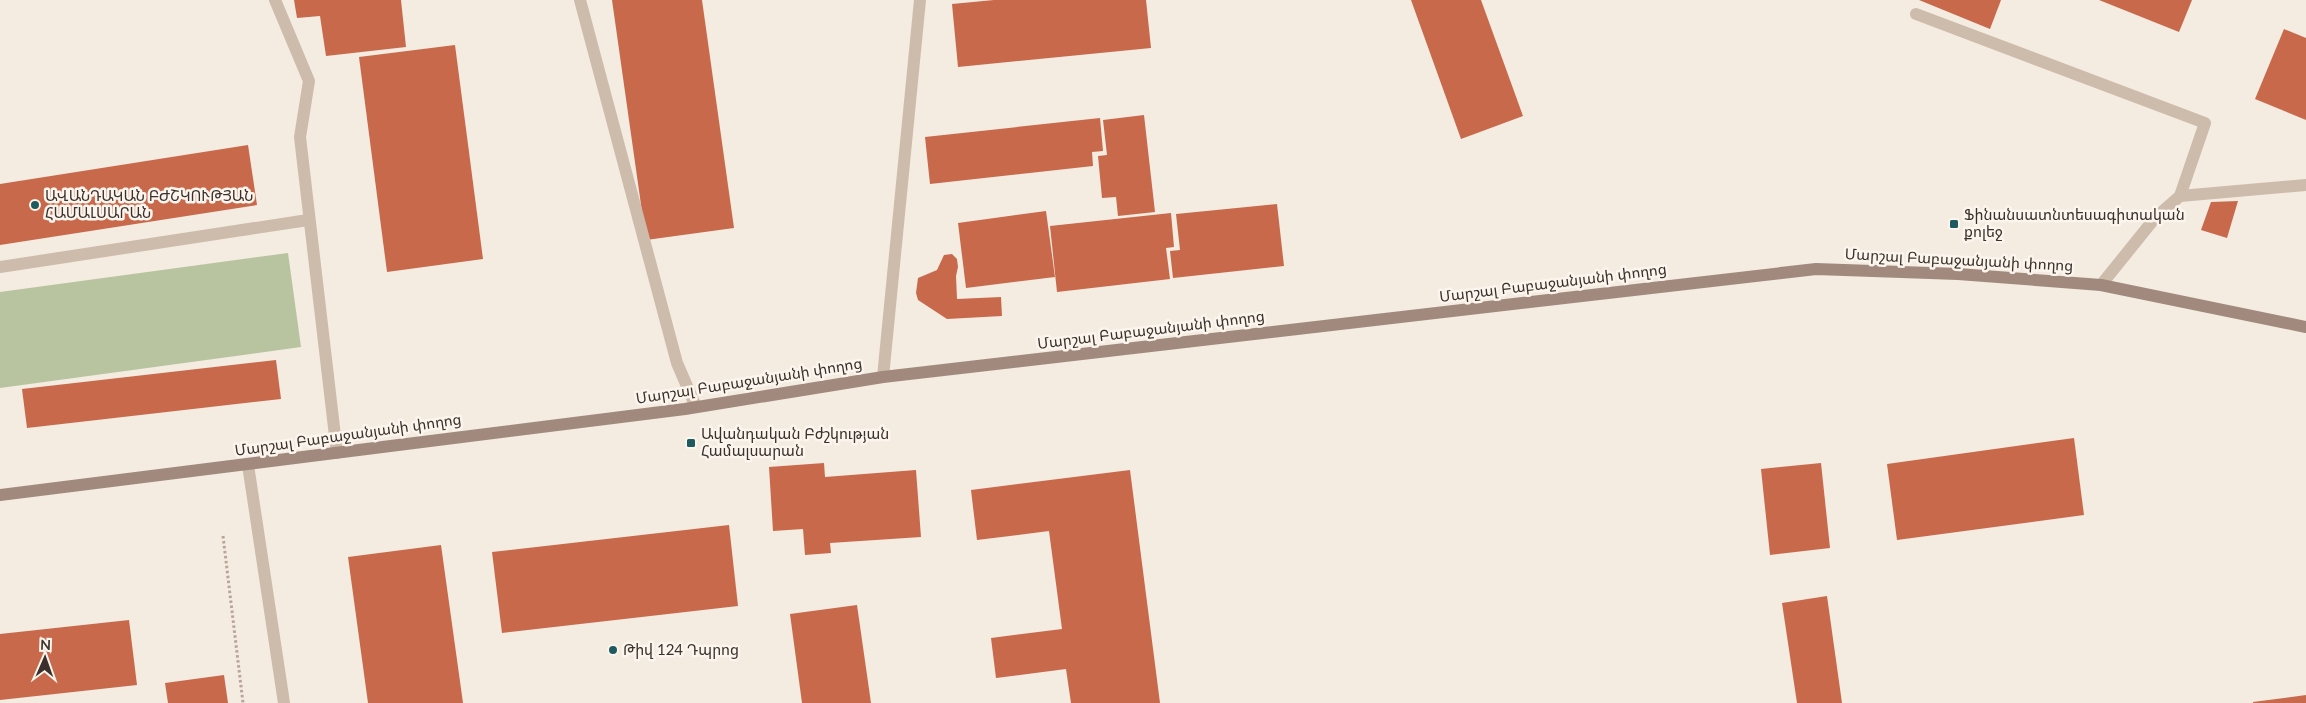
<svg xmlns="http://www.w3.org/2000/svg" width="2306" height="703" viewBox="0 0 2306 703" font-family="Lato,'Noto Sans Armenian',sans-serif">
	<rect width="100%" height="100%" fill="#f4ebe1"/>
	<!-- green -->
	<path fill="#b8c4a0" d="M288,253L301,347L0,388V292Z"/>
	<!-- building -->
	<g fill="#c8694b">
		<path d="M294,0H401L406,47L326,56L320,16L297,18Z"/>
		<path d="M612,0H702L734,228L646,240Z"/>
		<path d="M994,0H1146L1151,48L958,67L952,4Z"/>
		<path d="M1411,0H1481L1523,116L1461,139Z"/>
		<path d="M1919,0H2001L1990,29Z"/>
		<path d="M2099,0H2192L2179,32Z"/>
		<path d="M2284,29L2306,38V120L2255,99Z"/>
		<path d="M455,45L483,259L387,272L359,57Z"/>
		<path d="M1144,115L1155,212L1118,216L1116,197L1102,198L1098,156L1107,155L1103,120Z"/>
		<path d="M1100,118L1103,151L1092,152L1093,166L930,184L925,137Z"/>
		<path d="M248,145L257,205L0,245V184Z"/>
		<path d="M2238,201L2227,238L2201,230L2211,202Z"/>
		<path d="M1277,204L1284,266L1173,278L1170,251L1180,250L1176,214Z"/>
		<path d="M1046,211L1055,277L966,288L958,223Z"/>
		<path d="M1171,213L1174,247L1166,248L1170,279L1057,292L1050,226Z"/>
		<path d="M952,254L957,259L958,267L956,276L957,299L1001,297L1002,316L947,319L918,300L916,293L918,278L937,270L944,255Z"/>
		<path d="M276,360L281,399L27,428L22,389Z"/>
		<path d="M2074,438L2084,515L1897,540L1887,464Z"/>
		<path d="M824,463L825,477L916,470L921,537L830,543L831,553L805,555L803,529L773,531L769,467Z"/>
		<path d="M1821,463L1830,548L1770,555L1761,469Z"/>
		<path d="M1130,470L1160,703H1071L1066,669L996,678L991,638L1062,629L1049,531L977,540L971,490Z"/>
		<path d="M729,525L738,606L502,633L492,552Z"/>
		<path d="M441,545L463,703H368L348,557Z"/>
		<path d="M1827,596L1842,703H1797L1782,603Z"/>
		<path d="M857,605L871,703H802L790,614Z"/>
		<path d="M129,620L137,685L0,700V634Z"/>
		<path d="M224,675L228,703H168L165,683Z"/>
		<path d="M2306,695V703H2253V702Z"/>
	</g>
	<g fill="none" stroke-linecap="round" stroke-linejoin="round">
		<!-- path -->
		<path stroke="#b9a596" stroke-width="3" stroke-dasharray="2.5 2.5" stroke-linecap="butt" d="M223,536L243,703"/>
		<!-- service -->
		<g stroke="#cdbbac" stroke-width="12">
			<path d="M275,0L309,81L300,137L337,453"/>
			<path d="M580,0L677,363L696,407"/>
			<path d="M1916,14L2205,123L2180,196"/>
			<path d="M0,267L308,220"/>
			<path d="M883,377L920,0"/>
		</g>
		<!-- minor -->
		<g stroke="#cdbbac" stroke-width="12">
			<path d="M2101,285L2155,218L2180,196L2306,185"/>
			<path d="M248,465L284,703"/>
		</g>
		<!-- secondary -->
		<path stroke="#a18a7d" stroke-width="12" d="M0,495L685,409L883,377L1816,269L1958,274L2101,285L2306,327"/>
	</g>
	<!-- markers -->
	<g fill="#1f5a5e" stroke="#fbf5ee" stroke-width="2">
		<circle cx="35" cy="205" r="5"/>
		<rect x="1949" y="219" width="10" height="10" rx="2.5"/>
		<rect x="686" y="438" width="10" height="10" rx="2.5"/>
		<circle cx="613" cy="650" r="5"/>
	</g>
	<g text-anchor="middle" stroke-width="5" stroke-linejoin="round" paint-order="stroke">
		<!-- poi labels -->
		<g font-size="15" fill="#3b302b" stroke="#fbf5ee" text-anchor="start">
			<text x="45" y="201">ԱՎԱՆԴԱԿԱՆ ԲԺՇԿՈՒԹՅԱՆ<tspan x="45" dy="17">ՀԱՄԱԼՍԱՐԱՆ</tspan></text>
			<text x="1964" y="220">Ֆինանսատնտեսագիտական<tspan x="1964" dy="17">քոլեջ</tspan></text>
			<text x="701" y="439">Ավանդական Բժշկության<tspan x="701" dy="17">Համալսարան</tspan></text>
			<text x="623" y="655">Թիվ 124 Դպրոց</text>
		</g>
		<!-- street labels -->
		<g font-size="15" fill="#3b302b" stroke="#fbf5ee">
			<text transform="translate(1959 260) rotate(3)" y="5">Մարշալ Բաբաջանյանի փողոց</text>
			<text transform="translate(1553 283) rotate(-7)" y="5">Մարշալ Բաբաջանյանի փողոց</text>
			<text transform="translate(1151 330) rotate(-7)" y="5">Մարշալ Բաբաջանյանի փողոց</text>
			<text transform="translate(749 381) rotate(-9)" y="5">Մարշալ Բաբաջանյանի փողոց</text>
			<text transform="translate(348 435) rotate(-8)" y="5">Մարշալ Բաբաջանյանի փողոց</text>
		</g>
	</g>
	<!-- north arrow -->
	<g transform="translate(45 658) rotate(2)" stroke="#fbf5ee" stroke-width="4" paint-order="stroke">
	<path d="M0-4L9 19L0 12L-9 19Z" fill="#3b302b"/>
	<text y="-8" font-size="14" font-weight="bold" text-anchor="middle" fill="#3b302b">N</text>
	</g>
</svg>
